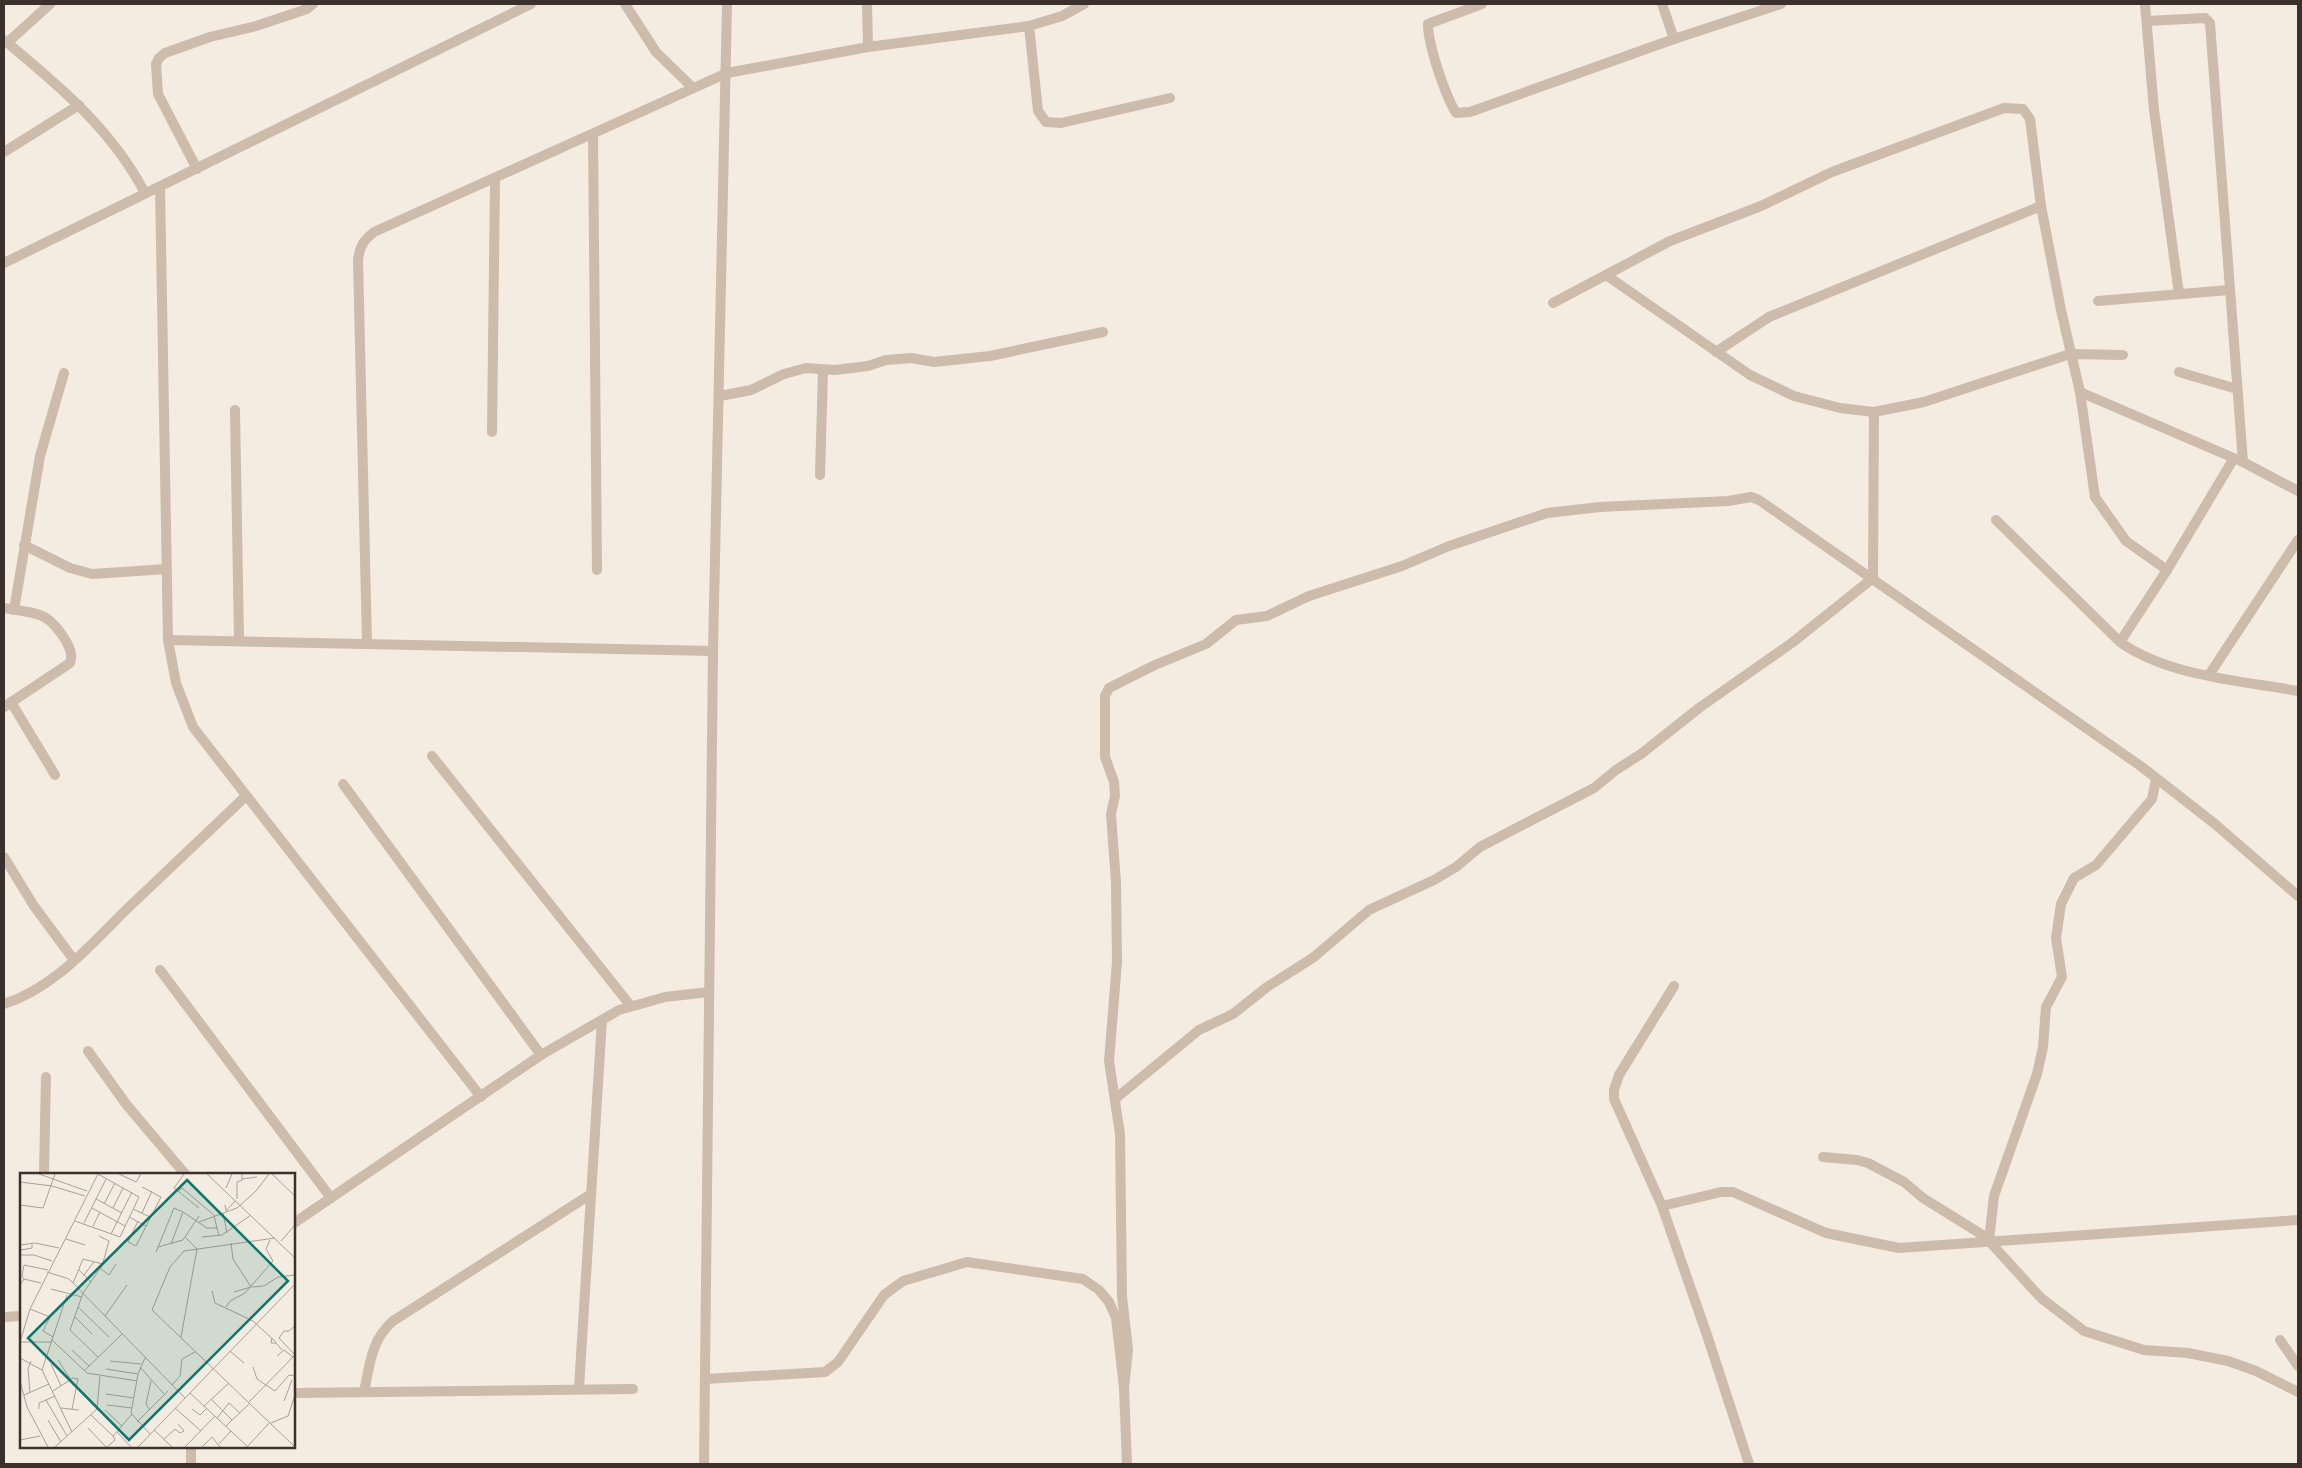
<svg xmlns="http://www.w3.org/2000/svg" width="2302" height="1468" viewBox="0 0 2302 1468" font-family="'Roboto Condensed',sans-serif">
	<rect width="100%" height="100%" fill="#f4ebe1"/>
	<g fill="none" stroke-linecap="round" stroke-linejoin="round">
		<!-- street -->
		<g stroke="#cdbbac" stroke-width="10">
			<path d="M625,4L656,52L692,87"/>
			<path d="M867,4L868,47"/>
			<path d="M1482,4L1428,24C1428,45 1445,95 1456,113L1470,112L1674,39L1781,4"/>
			<path d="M1662,4L1674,39"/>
			<path d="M2145,4L2154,110L2179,294"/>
			<path d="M2147,21L2205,18L2210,23L2243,462"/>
			<path d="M1029,26L1038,111L1046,122L1061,123L1170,98"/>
			<path d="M4,40C59,86 111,128 145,193"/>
			<path d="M7,43L50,4"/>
			<path d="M593,134L597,570"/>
			<path d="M4,152L79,105"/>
			<path d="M197,169L158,94L156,64L159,58L165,53L210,37L256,26L307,9L313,4"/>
			<path d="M160,187L168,640L176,683L193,727L481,1097"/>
			<path d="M4,263L531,4"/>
			<path d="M1606,275L1750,375L1794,396L1840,408L1874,412L1924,402L2070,354L2123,355"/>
			<path d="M2098,301L2229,290"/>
			<path d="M1553,303L1670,241L1761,206L1832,172L2004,108L2023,109L2030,119L2041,206"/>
			<path d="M1716,352L1769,317L2041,206L2061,310L2080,392L2095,497L2126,541L2167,570"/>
			<path d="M2179,372L2237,389"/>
			<path d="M2080,392L2243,462L2298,491"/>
			<path d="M720,396L751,390L784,374L806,368L835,370L868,366L886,360L911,358L934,362L990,356L1103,332"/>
			<path d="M235,410L239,641"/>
			<path d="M492,432L495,179"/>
			<path d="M820,475L823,370"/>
			<path d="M1996,520L2120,642C2167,676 2242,681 2298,691"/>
			<path d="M24,545L70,568L92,574L167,569"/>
			<path d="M4,608C37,614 47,610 66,641C70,649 73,654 70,663L4,707"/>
			<path d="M14,610L40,456L64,373"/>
			<path d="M168,640L713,651"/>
			<path d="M2120,642L2167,570L2234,458"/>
			<path d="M367,643L358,260C360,246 363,241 374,232L727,73L868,47L1029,26L1062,16L1084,4"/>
			<path d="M2209,675L2298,540"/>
			<path d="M11,702L55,775"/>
			<path d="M432,756L630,1005"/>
			<path d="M2156,779L2152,799L2096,865L2074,878L2061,904L2056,938L2062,977L2046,1007L2043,1047L2037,1074L1994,1196L1989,1241L2041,1298L2084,1331L2144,1350L2188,1353L2228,1361L2256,1371L2298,1392"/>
			<path d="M343,784L541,1055"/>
			<path d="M4,857L34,906L74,960"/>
			<path d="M160,970L331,1198"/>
			<path d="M1674,986L1619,1075L1614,1090V1099L1662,1206L1707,1335L1749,1464"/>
			<path d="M4,1004C55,988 92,943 129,907C168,870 207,833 246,796"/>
			<path d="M88,1051L126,1104L185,1174"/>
			<path d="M1115,1099L1199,1030L1233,1014L1267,987L1314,957L1369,910L1434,880L1456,867L1480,847L1594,788L1616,770L1641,754L1699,708L1793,642L1873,578L1874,412"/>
			<path d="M1823,1157L1857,1160L1868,1163L1904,1182L1923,1198L1989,1239"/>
			<path d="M44,1174L46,1077"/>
			<path d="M1662,1206L1721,1192H1733L1826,1233L1899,1248L2298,1220"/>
			<path d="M294,1223L541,1055L619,1010L665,997L709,992"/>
			<path d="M4,1317L21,1316"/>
			<path d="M2280,1340L2298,1366"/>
			<path d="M705,1379L825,1372L838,1362L884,1295L903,1281L967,1262L1083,1279L1099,1290L1109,1302L1116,1318L1124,1388L1127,1464"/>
			<path d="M579,1388L602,1020"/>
			<path d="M1124,1388L1128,1350L1122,1296L1120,1134L1109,1061L1117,962L1116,883L1111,814L1115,796L1114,782L1105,757V696L1109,688L1155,665L1206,644L1236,620L1267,616L1309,596L1402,566L1449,546L1547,513L1600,507L1728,501L1751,497L1759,500L2142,767L2215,824L2298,896"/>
			<path d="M364,1392C370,1364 371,1340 393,1321L591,1194"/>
			<path d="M294,1393L633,1389"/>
			<path d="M191,1464V1447"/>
			<path d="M704,1464L713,651L727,4"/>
		</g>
	</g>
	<!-- overview -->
	<g transform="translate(20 1173)">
		<rect width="275" height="275" fill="#f4ebe1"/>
		<path fill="none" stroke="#aaa098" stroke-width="1" d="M19,1L67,18M99,1L116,9L121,1M164,1L154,15L179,35M187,1L275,85M252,1L275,23M222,6L237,4M0,9L32,13L65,23M206,15L212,1M158,19L162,15L195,43M76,26L102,40M217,26V9L222,7V1M84,31L95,10M0,32L23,35L35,1M205,32L206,38L215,28M72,35L105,53M93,35L103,15M113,36L130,44M122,40L132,18M203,40L207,60M194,43L199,63M109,44L126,53M55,48L100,64L119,24L78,1M118,48L108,69L116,73L141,24L122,14M179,49L217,35L236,18L249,1M64,50L86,6M73,53L80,39M91,61L112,19M182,64L202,62L231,42M46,66L65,72M261,68L275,52M211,70L213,86L231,114M151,71L163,39L187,55H197M0,72L15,70L39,75M138,74L163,67L179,43M1,77L12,75V71M136,79L154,35L163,39M0,82H14L32,88M81,96L89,102L96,91M59,97L71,109M27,99L49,106L165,225M64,102L74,89M4,106L2,103L4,92L28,97M53,110L63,86L83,91M0,112L4,106L21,110M232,114L244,113L258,104L275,102M31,116L62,124M192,118L195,130L233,148L256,169M214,119L231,114M58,134L89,164M206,134L210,128L225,120L253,88L246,76L250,67M10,136L30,144L23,158L33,164M85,143L107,112M55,144L72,161M161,164L177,76L166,65M252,165L251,170H256L262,177M32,167L67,200L117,208M0,169H31M0,169L10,136L78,1M52,177L69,193M210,178L224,190M180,183L275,274M257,183L264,177L273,184M78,184L50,157L63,120L82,93L89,68L79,63M181,184L132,137L150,94L164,78L255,65M0,185L22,197L52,259M125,185L118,201L111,240L130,261M38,187L51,207M90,188L121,191M31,191L41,213M120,194L144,221M233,194L237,206L255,218L269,202L275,203M86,196L118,201M22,197L47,122M64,198L102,161M0,208L7,234L28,274M152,212L160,203L162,186L175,179M33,218L53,205L58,206L52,236M10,220L8,195L11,188M170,220L227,273M86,221L114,225M4,222L29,211M191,226L212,247M26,227L47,263M264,228L272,207M229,229L275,182L259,165L264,158H269L275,153M87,232L112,235M184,233L209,210M41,235L59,237M155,235L181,258M19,236V230L35,223M129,236L126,231L131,208M172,236L180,242L187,235M85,237L102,253M71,242L93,263L112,241M197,245L209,230L220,240M28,247L41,269M117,249L148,218M251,250L268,243L275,222M206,253L230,230M68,255L86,274M134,257L152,274M97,259L111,274M144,266L155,256L160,260L164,258L158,251M0,267L20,263M199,271L211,258M35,274L77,236L80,203M87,274L95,267L93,263M118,274L275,111M165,274L195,243M182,274L192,264L200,274M227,274L250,249"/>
		<path fill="#0f766e" fill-opacity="0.15" stroke="#0f766e" stroke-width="2.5" d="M167,7L268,108L109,267L8,165Z"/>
		<rect width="275" height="275" fill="none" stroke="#3b302b" stroke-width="2.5"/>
	</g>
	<!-- border -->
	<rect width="2302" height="1468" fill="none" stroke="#3b302b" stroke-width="10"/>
</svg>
